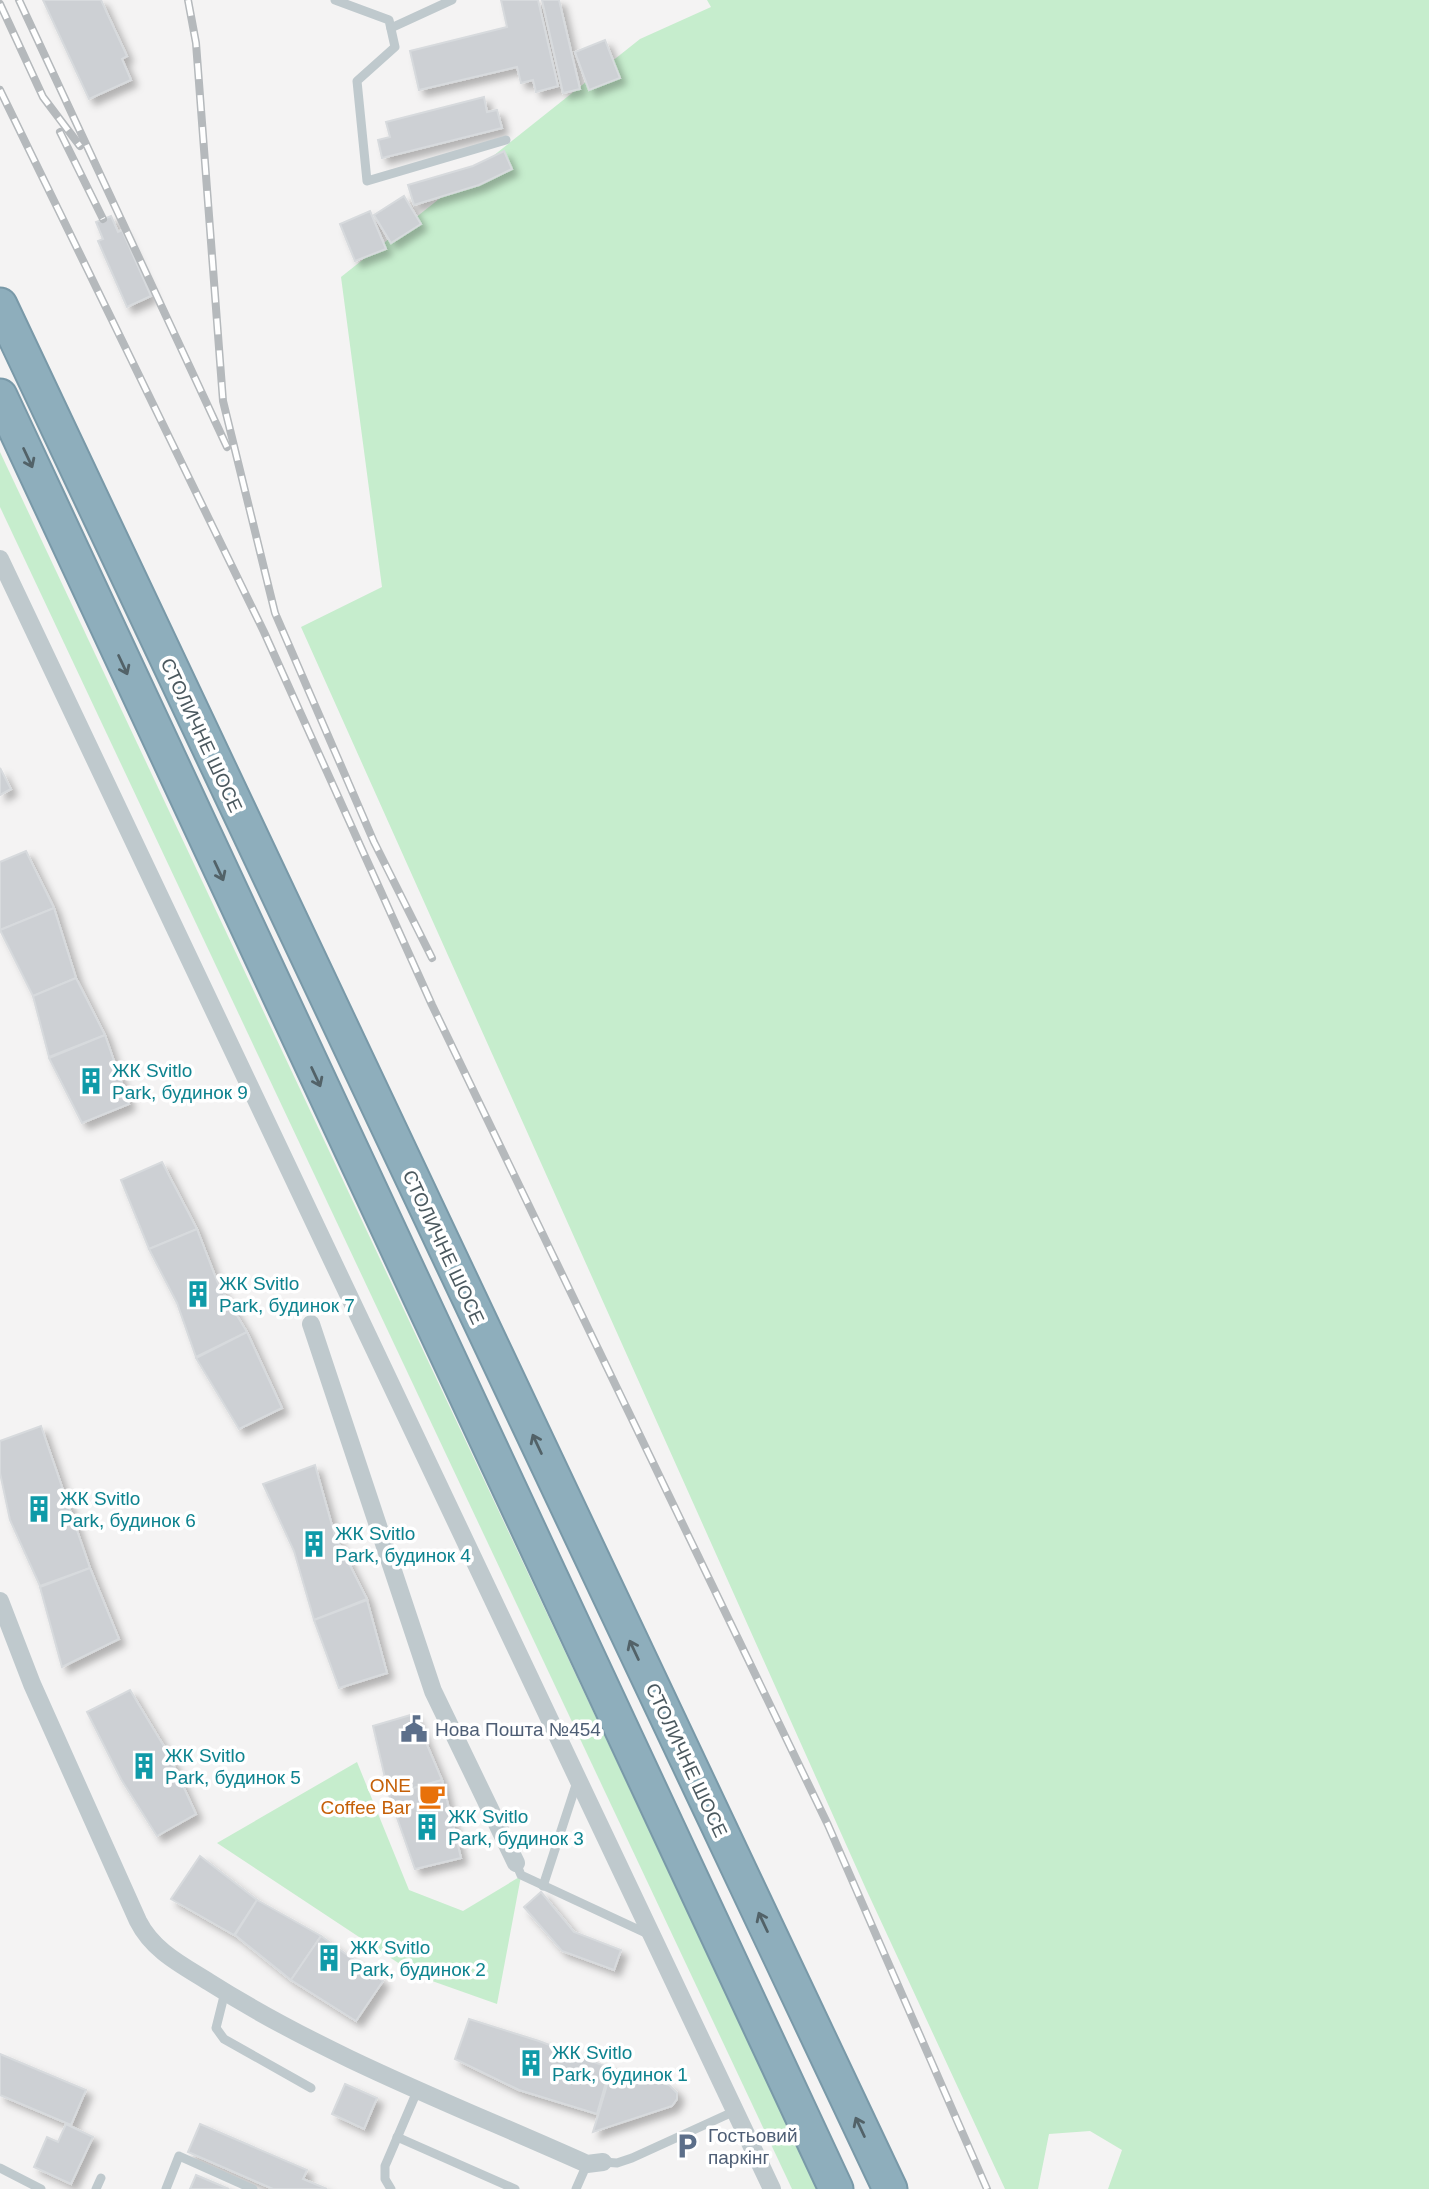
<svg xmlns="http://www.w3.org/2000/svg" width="1429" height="2189" viewBox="0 0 1429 2189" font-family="Arial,sans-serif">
	<defs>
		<filter id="shadow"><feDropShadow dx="6" dy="6" stdDeviation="3.5" flood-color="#0004"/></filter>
	</defs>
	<rect width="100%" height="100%" fill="#f4f3f3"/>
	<!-- green -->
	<g fill="#c6edcd">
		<path d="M707,0H1429V2189H1108L1122,2150L1090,2131L1049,2134L1038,2189H1005L866,1889L301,627L382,587L341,277L640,39L711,7Z"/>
		<path d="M0,452L818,2189H792L0,507Z"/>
		<path d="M357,1762L409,1890L463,1911L521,1876L497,2004L418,1976L217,1843Z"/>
	</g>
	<!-- building -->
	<g fill="#cdd0d4" stroke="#d7dadd" stroke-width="2" filter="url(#shadow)">
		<path d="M43,0H101L127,56L122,59L131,80L89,99Z"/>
		<path d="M501,0H538L558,86L536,92L533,80L521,83L517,67L419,90L410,51L507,27Z"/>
		<path d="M542,0H559L580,89L563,93Z"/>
		<path d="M605,40L620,78L589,90L575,52Z"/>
		<path d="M484,97L487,112L497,110L502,128L382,158L378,140L390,137L386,122Z"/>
		<path d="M504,151L512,169L479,185L414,205L408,185L473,166Z"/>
		<path d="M404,196L421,224L391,243L374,215Z"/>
		<path d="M370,211L386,249L355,261L340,224Z"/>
		<path d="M111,216L118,232L122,230L151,296L127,307L98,241L103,239L96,222Z"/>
		<path d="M0,768L11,789L0,795Z"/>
		<path d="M26,851L54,908L0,930V862Z"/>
		<path d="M54,908L76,978L33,996L0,930Z"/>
		<path d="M76,978L105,1035L49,1057L33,996Z"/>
		<path d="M105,1035L129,1104L82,1123L49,1058Z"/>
		<path d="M162,1162L197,1229L149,1249L121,1180Z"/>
		<path d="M197,1229L219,1286L247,1332L196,1357L177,1303L149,1249Z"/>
		<path d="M247,1332L282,1408L239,1429L196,1358Z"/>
		<path d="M41,1426L90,1568L40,1586L10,1520L0,1473V1441Z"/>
		<path d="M315,1465L335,1536L367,1599L314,1620L294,1551L263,1484Z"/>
		<path d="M90,1568L119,1639L62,1667L40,1587Z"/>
		<path d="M367,1600L387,1673L339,1688L314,1620Z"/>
		<path d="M130,1690L168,1753L196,1814L157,1836L121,1779L87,1712Z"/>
		<path d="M414,1714L442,1780L389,1795L373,1726Z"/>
		<path d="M442,1780L461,1858L415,1869L389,1795Z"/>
		<path d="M200,1856L257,1900L234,1935L171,1899Z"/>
		<path d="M541,1892L574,1932L621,1950L614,1970L562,1951L524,1907Z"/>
		<path d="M257,1900L321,1936L291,1980L235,1935Z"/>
		<path d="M321,1936L383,1981L356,2021L291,1980Z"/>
		<path d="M469,2019L539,2041L610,2068L597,2114L519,2090L455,2059Z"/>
		<path d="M0,2054L86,2090L71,2125L0,2095Z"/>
		<path d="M612,2068L669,2085L677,2093V2099L672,2106L593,2132Z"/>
		<path d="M345,2084L377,2098L364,2129L332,2114Z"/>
		<path d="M66,2124L93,2137L71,2184L34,2167L47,2137L58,2142Z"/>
		<path d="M200,2124L307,2170L303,2179L327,2189H273L188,2152Z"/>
		<path d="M196,2175L229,2189H190Z"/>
	</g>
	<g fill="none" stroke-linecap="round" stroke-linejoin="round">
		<defs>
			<g id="highway">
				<path d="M0,305L890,2189"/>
				<path d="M0,396L836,2189"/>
			</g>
		</defs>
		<!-- highway casing -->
		<use href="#highway" stroke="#7999a8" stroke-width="37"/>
		<!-- lane -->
		<g stroke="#bfc9cd" stroke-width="9">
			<path d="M335,0L389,20L395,47L357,81L367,181L506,140"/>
			<path d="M391,28L452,0"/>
			<path d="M516,1863L521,1875L650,1935"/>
			<path d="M543,1886L577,1782"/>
			<path d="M225,1992L216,2028L224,2039L311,2088"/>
			<path d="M397,2137L515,2189"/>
			<path d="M603,2162L617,2163L632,2158L735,2111"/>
			<path d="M0,2168L41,2189"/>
			<path d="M96,2189L101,2178"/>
			<path d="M166,2189L179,2156L253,2189"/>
			<path d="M391,2189L385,2179V2166L418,2089"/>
			<path d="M576,2189L587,2164"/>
		</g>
		<!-- street -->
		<g stroke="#bfc9cd" stroke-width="18">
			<path d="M0,559L772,2189"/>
			<path d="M311,1324L433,1691L516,1863"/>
			<path d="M0,1601L32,1684L138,1921C153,1951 182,1965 209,1982C327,2057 460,2107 587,2164L603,2162"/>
		</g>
		<!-- highway -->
		<use href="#highway" stroke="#8eaebc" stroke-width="33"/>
		<defs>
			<g id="rail">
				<path d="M19,0L227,447"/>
				<path d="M188,0L196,43L223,401L275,613L374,842L432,958"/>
				<path d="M0,4L43,97L80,146"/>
				<path d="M0,90L264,632L432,1005L828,1825L987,2189"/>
				<path d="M60,132L103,219"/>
			</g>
		</defs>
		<!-- rail casing -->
		<use href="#rail" stroke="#b5b9bc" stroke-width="8"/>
		<!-- rail -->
		<use href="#rail" stroke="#fff" stroke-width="5" stroke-dasharray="16" stroke-linecap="butt"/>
	</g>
	<!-- one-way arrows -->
	<defs><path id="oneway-shaft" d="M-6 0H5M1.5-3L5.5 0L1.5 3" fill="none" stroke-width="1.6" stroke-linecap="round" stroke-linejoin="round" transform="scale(1.75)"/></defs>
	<g stroke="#526268">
		<use href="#oneway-shaft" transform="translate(28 458) rotate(65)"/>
		<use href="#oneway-shaft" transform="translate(123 665) rotate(65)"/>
		<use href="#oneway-shaft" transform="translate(219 871) rotate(65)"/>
		<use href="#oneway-shaft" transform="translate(316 1077) rotate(65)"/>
		<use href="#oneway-shaft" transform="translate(537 1444) rotate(-115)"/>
		<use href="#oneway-shaft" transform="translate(634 1650) rotate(-115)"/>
		<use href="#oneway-shaft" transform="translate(763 1922) rotate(-115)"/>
		<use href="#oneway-shaft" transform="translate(860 2127) rotate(-115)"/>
	</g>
	<!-- icons -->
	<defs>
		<symbol id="building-bare" viewBox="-9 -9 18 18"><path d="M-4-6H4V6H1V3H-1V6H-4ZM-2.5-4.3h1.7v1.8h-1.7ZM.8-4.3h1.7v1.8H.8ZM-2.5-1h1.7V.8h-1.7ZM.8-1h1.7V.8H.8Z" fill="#0f9aa8" stroke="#fff" stroke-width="2.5" paint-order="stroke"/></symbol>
		<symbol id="civic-bare" viewBox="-9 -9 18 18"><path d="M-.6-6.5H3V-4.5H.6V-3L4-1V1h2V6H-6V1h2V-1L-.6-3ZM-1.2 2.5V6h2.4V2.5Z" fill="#5c6f8a" stroke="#fff" stroke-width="2.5" paint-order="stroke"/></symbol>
		<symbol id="cafe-bare" viewBox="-9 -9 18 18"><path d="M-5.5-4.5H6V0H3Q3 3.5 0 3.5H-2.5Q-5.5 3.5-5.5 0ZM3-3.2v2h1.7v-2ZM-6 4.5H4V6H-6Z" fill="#e8710a" stroke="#fff" stroke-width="2.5" paint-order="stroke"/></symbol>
		<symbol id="parking-bare" viewBox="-9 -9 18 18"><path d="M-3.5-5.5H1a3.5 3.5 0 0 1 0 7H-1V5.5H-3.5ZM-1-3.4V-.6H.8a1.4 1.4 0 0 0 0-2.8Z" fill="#5c6f8a" stroke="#fff" stroke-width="2.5" paint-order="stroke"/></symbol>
	</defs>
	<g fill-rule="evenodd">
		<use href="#building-bare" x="72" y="1062" width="38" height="38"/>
		<use href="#building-bare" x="179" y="1275" width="38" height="38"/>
		<use href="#building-bare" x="20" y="1490" width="38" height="38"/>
		<use href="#building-bare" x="295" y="1525" width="38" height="38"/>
		<use href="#civic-bare" x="395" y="1710" width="38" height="38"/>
		<use href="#building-bare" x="125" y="1747" width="38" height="38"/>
		<use href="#cafe-bare" x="413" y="1777" width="38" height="38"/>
		<use href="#building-bare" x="408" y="1808" width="38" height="38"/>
		<use href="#building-bare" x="310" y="1939" width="38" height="38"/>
		<use href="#building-bare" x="512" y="2044" width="38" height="38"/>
		<use href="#parking-bare" x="668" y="2127" width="38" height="38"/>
	</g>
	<g text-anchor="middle" stroke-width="7" stroke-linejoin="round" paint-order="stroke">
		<!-- street labels -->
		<g font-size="19" fill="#4b595f" stroke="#fff">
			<text transform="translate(202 735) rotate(65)" y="7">СТОЛИЧНЕ ШОСЕ</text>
			<text transform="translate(444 1247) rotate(65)" y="7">СТОЛИЧНЕ ШОСЕ</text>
			<text transform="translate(687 1760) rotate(65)" y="7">СТОЛИЧНЕ ШОСЕ</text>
		</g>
		<!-- culture labels -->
		<g font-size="19" fill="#0d838f" stroke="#fff" text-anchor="start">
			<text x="112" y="1077">ЖК Svitlo<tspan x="112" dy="22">Park, будинок 9</tspan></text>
			<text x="219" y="1290">ЖК Svitlo<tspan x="219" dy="22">Park, будинок 7</tspan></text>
			<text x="60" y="1505">ЖК Svitlo<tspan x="60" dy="22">Park, будинок 6</tspan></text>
			<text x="335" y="1540">ЖК Svitlo<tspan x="335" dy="22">Park, будинок 4</tspan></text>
			<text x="165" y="1762">ЖК Svitlo<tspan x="165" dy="22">Park, будинок 5</tspan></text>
			<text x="448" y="1823">ЖК Svitlo<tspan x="448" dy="22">Park, будинок 3</tspan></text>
			<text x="350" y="1954">ЖК Svitlo<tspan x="350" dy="22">Park, будинок 2</tspan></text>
			<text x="552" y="2059">ЖК Svitlo<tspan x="552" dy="22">Park, будинок 1</tspan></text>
		</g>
		<!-- service labels -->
		<g font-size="19" fill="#4e5e75" stroke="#fff" text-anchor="start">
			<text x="435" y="1736">Нова Пошта №454</text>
			<text x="708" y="2142">Гостьовий<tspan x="708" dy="22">паркінг</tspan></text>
		</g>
		<!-- food labels -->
		<g font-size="19" fill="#c56008" stroke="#fff" text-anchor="end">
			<text x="411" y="1792">ONE<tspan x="411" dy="22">Coffee Bar</tspan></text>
		</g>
	</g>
</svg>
